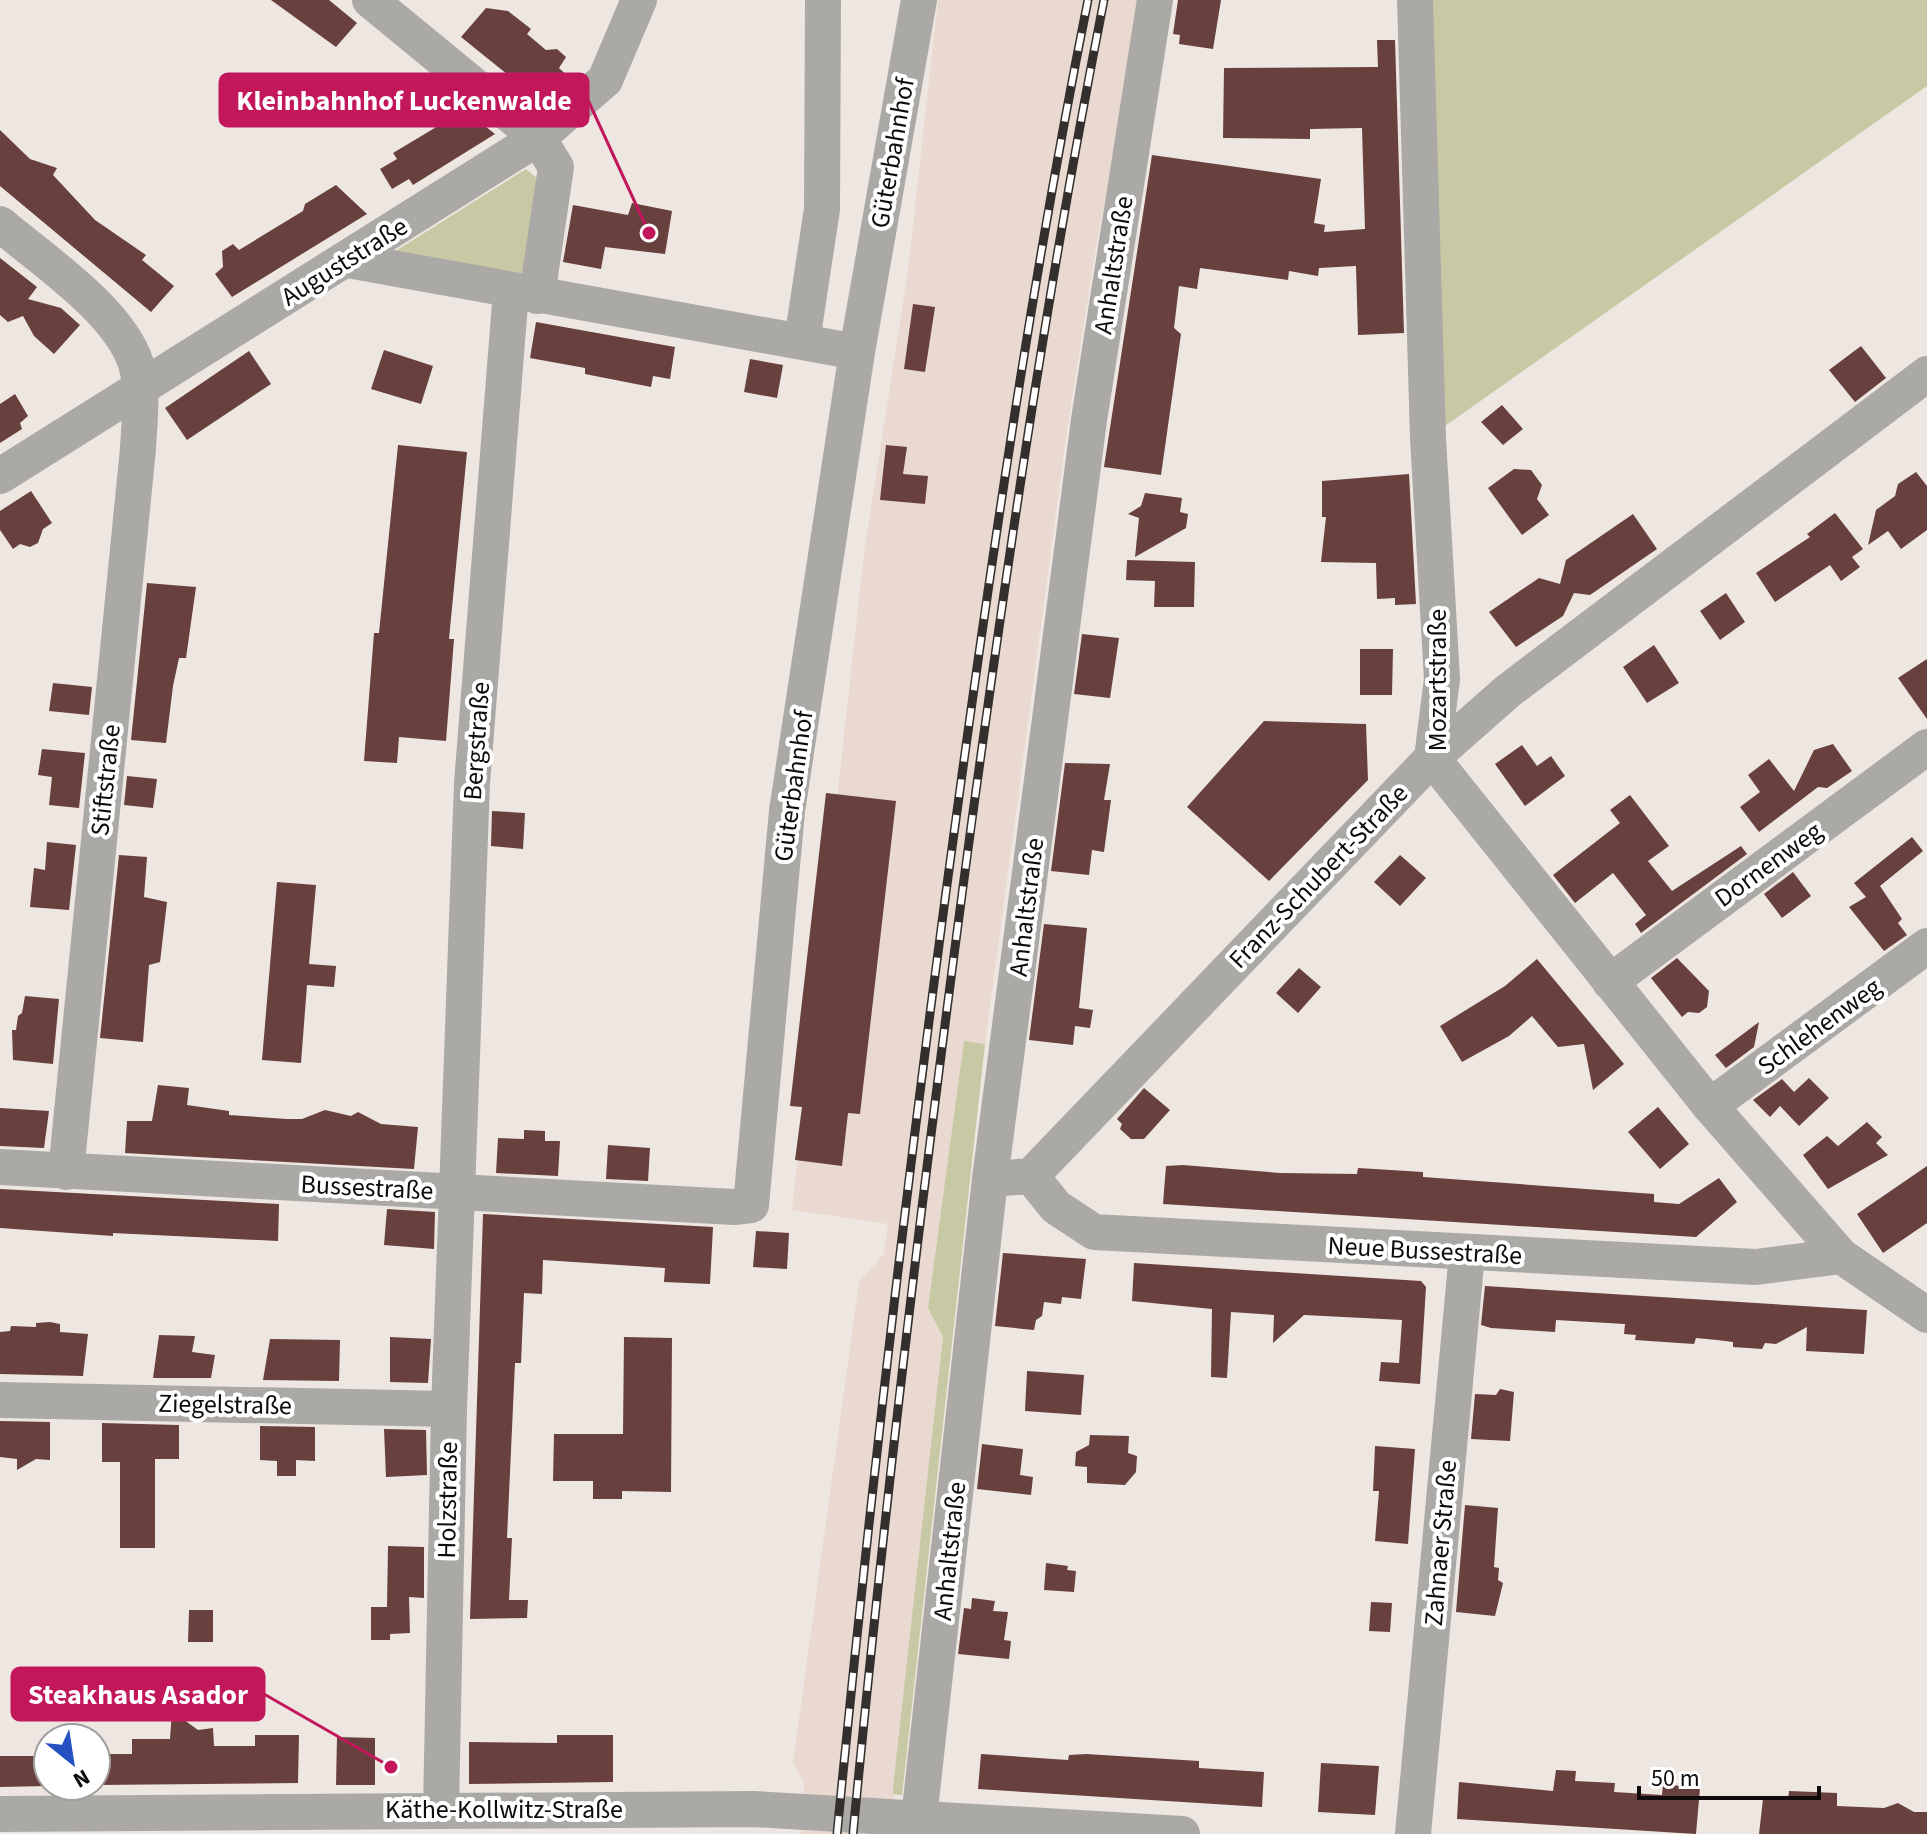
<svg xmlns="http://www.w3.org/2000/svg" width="1927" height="1834" viewBox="0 0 1927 1834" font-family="'Source Sans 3',sans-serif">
	<rect width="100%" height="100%" fill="#eee6e1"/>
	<!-- built -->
	<path fill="#e9d9d1" d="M938,0H1143L1096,247L1067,430L985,1044L964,1042L928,1308L943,1337L890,1834H801L804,1783L793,1763L859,1282L884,1254L888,1224L792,1210L864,553L908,271Z"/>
	<!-- green -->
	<g fill="#c6c9a3">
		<path d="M1415,0H1927V86L1428,438Z"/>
		<path d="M526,169L539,180L528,271L521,275L394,252Z"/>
		<path d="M964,1041L985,1044L902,1795L893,1794V1788L943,1337L928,1308Z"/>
	</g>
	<!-- building -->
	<g fill="#68403e">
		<path d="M271,0H329L357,23L336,47Z"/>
		<path d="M1178,0H1221L1213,49L1179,44L1180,35L1173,34Z"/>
		<path d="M486,8L508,11L531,29L527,34L546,50L557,49L566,57L559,68L572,80L544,104L461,37Z"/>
		<path d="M1377,40H1395L1404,333L1358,335L1356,266L1319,268L1318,276L1289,271L1288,280L1200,268L1197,289L1179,286L1174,328L1181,334L1161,475L1104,467L1152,155L1321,179L1314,223L1325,225L1324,232L1365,229L1362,128L1310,129V139L1223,138L1224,68L1378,67Z"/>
		<path d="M453,101L495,134L413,185L409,179L392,189L380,169L397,159L393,153L438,126L436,124Z"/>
		<path d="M0,130L30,159L57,168L53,175L95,220L146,255L142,260L174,286L151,312L0,186Z"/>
		<path d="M336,185L367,214L232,297L215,274L223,267L222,251L233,244L239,250L303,211L305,204Z"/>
		<path d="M632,203L672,211L665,254L605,247L601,269L563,262L573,205L628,215Z"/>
		<path d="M0,258L37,287L28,299L61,308L80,325L54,354L34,336L23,316L8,322L0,315Z"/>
		<path d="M913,304L935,307L925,372L904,369Z"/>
		<path d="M536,322L675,347L670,379L653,376L651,387L585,374V368L530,358Z"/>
		<path d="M1861,346L1886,378L1855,402L1829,370Z"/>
		<path d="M384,350L433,366L421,404L371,389Z"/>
		<path d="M249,351L271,384L187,440L165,408Z"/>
		<path d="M750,359L783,365L777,398L744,392Z"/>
		<path d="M15,394L28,416L20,423L22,429L0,443V404Z"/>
		<path d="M1502,405L1523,429L1503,445L1481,422Z"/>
		<path d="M398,445L467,452L449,639H454L446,741L399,737L397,763L364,761L374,633H379Z"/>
		<path d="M886,445L907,447L903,474L928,476L925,504L880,500Z"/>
		<path d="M1514,469L1531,470L1542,485L1537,499L1549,515L1522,535L1488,488Z"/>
		<path d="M1916,472L1927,486V530L1901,549L1888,531L1868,545L1876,510L1895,496L1898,484Z"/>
		<path d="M1409,474L1416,604L1395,605V598L1377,599L1376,563L1321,562L1326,517H1322V481Z"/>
		<path d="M31,491L52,523L43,529L38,543L30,547L20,544L13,549L0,530V511Z"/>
		<path d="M1145,493L1182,498L1180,512L1188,514L1186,528L1135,557L1139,518L1128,514L1141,506Z"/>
		<path d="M1835,513L1863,549L1852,557L1860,567L1841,581L1830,565L1775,602L1756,573L1810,537L1807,534Z"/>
		<path d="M1633,514L1657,549L1590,595L1574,593L1563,616L1516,647L1489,612L1539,578L1560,584L1566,560Z"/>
		<path d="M1127,560L1195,562L1194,607H1154L1155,581L1126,580Z"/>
		<path d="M147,583L196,587L186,658H179L173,686L166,743L131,740Z"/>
		<path d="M1726,593L1745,622L1720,640L1700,611Z"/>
		<path d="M1082,634L1119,638L1110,698L1074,694Z"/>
		<path d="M1654,645L1679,683L1647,703L1623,667Z"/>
		<path d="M1360,649H1393L1392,695H1360Z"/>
		<path d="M1927,659V719L1898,678Z"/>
		<path d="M53,683L92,687L89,715L49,711Z"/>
		<path d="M1264,721L1366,724L1368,780L1269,881L1187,807Z"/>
		<path d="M1833,744L1852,771L1827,788L1818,787L1759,832L1740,807L1760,792L1748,775L1769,759L1794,791L1814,750Z"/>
		<path d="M1522,745L1537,766L1551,756L1565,776L1525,806L1495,764Z"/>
		<path d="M42,749L85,753L79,808L49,805L52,777L38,775Z"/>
		<path d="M1065,763L1110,764L1104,800H1111L1104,852L1092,850L1089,875L1051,871Z"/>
		<path d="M127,776L157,779L153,808L124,805Z"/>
		<path d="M826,793L896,801L860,1114L848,1113L842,1166L795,1160L802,1107L790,1106Z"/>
		<path d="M1630,795L1669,846L1648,861L1672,891L1741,846L1747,854L1641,933L1635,924L1646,915L1613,873L1575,903L1553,875L1620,823L1610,810Z"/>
		<path d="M492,811L525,813L523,849L491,846Z"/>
		<path d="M1912,837L1923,851L1880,886L1902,919L1898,923L1907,935L1884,951L1849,907L1866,897L1854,883Z"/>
		<path d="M47,842L76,845L69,910L30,907L34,868L45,870Z"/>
		<path d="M119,855L147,857L144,897L167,902L160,962L149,965L143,1042L100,1038Z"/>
		<path d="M1400,855L1426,878L1400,906L1374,882Z"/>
		<path d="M1793,872L1811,896L1782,918L1764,894Z"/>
		<path d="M277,882L316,885L309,964L336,966L334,987L307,985L301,1063L262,1060Z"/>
		<path d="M1044,924L1087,928L1079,1008L1093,1010L1090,1028L1075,1026L1073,1045L1029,1040Z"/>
		<path d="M1677,958L1709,991L1707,1007L1699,1013L1688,1012L1682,1017L1651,978Z"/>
		<path d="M1537,959L1624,1064L1593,1090L1584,1044L1558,1047L1532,1016L1509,1036L1462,1062L1440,1026L1505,986Z"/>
		<path d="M1299,968L1321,987L1298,1013L1276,993Z"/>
		<path d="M25,996L59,999L53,1064L13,1060L12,1030H16L18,1016L22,1013Z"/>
		<path d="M1759,1022L1754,1047L1726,1068L1715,1055Z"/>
		<path d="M1809,1078L1829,1098L1799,1126L1780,1106L1770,1117L1753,1100L1782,1079L1794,1092Z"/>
		<path d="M158,1085L189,1088L187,1105L229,1111V1115L287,1119H302L325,1110L351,1116L358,1112L381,1124L418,1127L414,1169L125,1153L127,1121H152Z"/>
		<path d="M1144,1088L1170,1110L1144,1139H1131L1120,1129L1122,1124L1117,1119Z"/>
		<path d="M1658,1107L1689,1144L1660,1169L1628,1132Z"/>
		<path d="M0,1108L49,1111L44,1148L0,1146Z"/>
		<path d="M1867,1122L1882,1137L1876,1143L1888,1155L1828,1189L1803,1155L1827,1136L1838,1146Z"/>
		<path d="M524,1130L545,1131V1141H560L558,1176L496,1173L498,1138L524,1139Z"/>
		<path d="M608,1145L650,1148L648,1181L606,1179Z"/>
		<path d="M1183,1165L1280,1173L1357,1174L1358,1168L1423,1172V1177L1654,1194V1202L1679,1204L1719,1178L1737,1202L1696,1237L1163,1204L1166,1166Z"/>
		<path d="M1927,1166V1223L1883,1253L1857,1214Z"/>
		<path d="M0,1189L279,1204L278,1241L113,1233V1236L0,1228Z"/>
		<path d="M387,1209L435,1212L434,1249L384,1245Z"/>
		<path d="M483,1214L713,1227L710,1284L664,1282L665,1268L543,1260L542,1294L524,1293L521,1363H515L507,1538H512L509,1600H528L527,1618L470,1619Z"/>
		<path d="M756,1231L789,1233L787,1269L753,1267Z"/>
		<path d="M1003,1253L1086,1259L1081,1299L1062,1297L1061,1304L1044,1302L1042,1316L1036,1320L1034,1330L995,1326Z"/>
		<path d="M1134,1263L1421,1281L1426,1287L1420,1384L1379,1381L1381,1362L1399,1363L1402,1320L1304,1315L1273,1343L1274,1315L1231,1312L1227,1378L1211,1377L1212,1309L1132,1301Z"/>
		<path d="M1485,1286L1867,1310L1864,1354L1806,1351L1807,1327L1776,1344L1765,1343L1762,1349L1733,1347V1342L1717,1340L1696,1338L1694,1344L1635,1340L1636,1335L1624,1334L1625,1324L1556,1320L1555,1332L1491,1328L1481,1325Z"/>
		<path d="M50,1322L60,1324V1332L88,1334L83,1376L0,1374V1332L10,1331L11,1326L36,1327V1323Z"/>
		<path d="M159,1335L195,1336L192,1352L215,1355L211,1378H153Z"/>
		<path d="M390,1337L431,1339L428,1383L390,1382Z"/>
		<path d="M624,1337L672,1338L671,1492L622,1491V1499H593V1481H553L554,1434H623Z"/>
		<path d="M270,1339L340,1340L339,1381L263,1380Z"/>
		<path d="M1027,1371L1084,1375L1081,1415L1025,1411Z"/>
		<path d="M1500,1389L1514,1392L1510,1441L1471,1439L1475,1394L1496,1395Z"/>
		<path d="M0,1421L50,1422V1460L36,1459L17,1470V1459L0,1457Z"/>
		<path d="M102,1423L179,1425V1459H155V1548H120V1462H102Z"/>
		<path d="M260,1426L315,1427V1461L296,1460V1476H277V1461L260,1460Z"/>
		<path d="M384,1429L426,1430L427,1475L386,1477Z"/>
		<path d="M1090,1435L1129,1436L1128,1453L1137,1456L1136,1472L1125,1485L1087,1483V1467L1075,1466L1076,1452L1089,1445Z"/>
		<path d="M982,1444L1023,1449L1020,1475L1033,1477L1031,1495L977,1489Z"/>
		<path d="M1375,1446L1415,1449L1408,1544L1375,1541L1379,1491H1373Z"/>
		<path d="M1465,1505L1498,1508L1494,1567L1499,1568L1498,1580L1503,1583L1495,1616L1456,1612Z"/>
		<path d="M388,1546L424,1547V1598L409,1597L410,1633L390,1634V1640H371V1607H387Z"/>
		<path d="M1046,1563L1068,1566L1067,1570L1076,1571L1074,1592L1044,1590Z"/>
		<path d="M972,1598L995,1601L993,1611L1008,1612L1004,1640L1011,1641L1009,1659L958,1654L964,1608L971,1609Z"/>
		<path d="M1371,1602L1392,1603L1390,1632L1369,1631Z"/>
		<path d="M189,1610H213V1642H188Z"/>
		<path d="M172,1711L198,1730L213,1728L214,1746H255V1735H299L298,1783L96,1785V1754H132V1739H170Z"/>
		<path d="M557,1735H613V1782L469,1784V1742L557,1743Z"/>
		<path d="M337,1737L375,1738V1785H336Z"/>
		<path d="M981,1754L1068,1760L1069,1755L1086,1754L1199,1761V1768L1264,1772L1262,1807L978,1789Z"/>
		<path d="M0,1756H48V1786L0,1787Z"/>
		<path d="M1321,1763L1379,1766L1375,1815L1318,1812Z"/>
		<path d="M1556,1770L1576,1771L1575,1781L1615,1783L1614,1792L1662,1795L1663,1784L1700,1788L1696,1834L1457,1819L1459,1782L1553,1791Z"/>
		<path d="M1789,1791L1837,1793V1806L1884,1808L1898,1803L1914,1812H1927V1834H1759L1763,1799L1788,1800Z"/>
	</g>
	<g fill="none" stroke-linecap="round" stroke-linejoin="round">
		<!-- minor -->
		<g stroke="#aba9a6" stroke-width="36">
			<path d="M370,0L538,138L556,167L537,296"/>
			<path d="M1415,0L1428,438L1442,679L1432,758L1710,1106L1841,1256L1927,1315"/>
			<path d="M0,224C41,259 120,311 136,364C144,391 139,422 138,449L66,1172"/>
			<path d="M802,341L822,209L823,0"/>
			<path d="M857,352L919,0"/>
			<path d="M0,476L538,138L605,80L639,0"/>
			<path d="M1610,982L1927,747"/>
			<path d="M1710,1106L1927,946"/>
			<path d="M0,1167L734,1207L751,1205L787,811L857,352L348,260"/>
			<path d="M1031,1176L1056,1207L1094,1232L1756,1267L1841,1256"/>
			<path d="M990,1179L1031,1176L1432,758L1508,691L1927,374"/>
			<path d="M0,1400L449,1409"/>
			<path d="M441,1810L449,1409L472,783L511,291"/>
			<path d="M0,1814L753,1809L1182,1834"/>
			<path d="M919,1818L990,1179L1089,420L1155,0"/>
			<path d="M1413,1834L1467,1253"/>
		</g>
		<defs>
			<g id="rail">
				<path d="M837,1834C872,1473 915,1112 965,753C1000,501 1038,249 1088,0"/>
				<path d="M853,1834C885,1497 926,1162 971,827C1009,550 1050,273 1104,0"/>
			</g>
		</defs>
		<!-- rail casing -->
		<use href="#rail" stroke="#332f2d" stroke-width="9"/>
		<!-- rail -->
		<use href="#rail" stroke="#fff" stroke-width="6" stroke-dasharray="18" stroke-linecap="butt"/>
	</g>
	<g text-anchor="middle" stroke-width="8" stroke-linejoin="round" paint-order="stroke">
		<!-- street labels -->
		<g font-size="26" fill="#0e0b0a" stroke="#fff">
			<text transform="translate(892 153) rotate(-80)" y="9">Güterbahnhof</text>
			<text transform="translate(344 261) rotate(-32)" y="9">Auguststraße</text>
			<text transform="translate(1113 265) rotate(-81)" y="9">Anhaltstraße</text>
			<text transform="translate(1437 680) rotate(-90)" y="9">Mozartstraße</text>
			<text transform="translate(476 741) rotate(-86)" y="9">Bergstraße</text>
			<text transform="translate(105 780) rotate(-84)" y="9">Stiftstraße</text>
			<text transform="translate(793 786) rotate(-82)" y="9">Güterbahnhof</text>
			<text transform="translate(1768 864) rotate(-36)" y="9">Dornenweg</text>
			<text transform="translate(1318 876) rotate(-46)" y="9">Franz-Schubert-Straße</text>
			<text transform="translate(1026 907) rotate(-83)" y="9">Anhaltstraße</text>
			<text transform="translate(1819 1026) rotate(-36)" y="9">Schlehenweg</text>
			<text transform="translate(367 1187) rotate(3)" y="9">Bussestraße</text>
			<text transform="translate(1425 1250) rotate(3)" y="9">Neue Bussestraße</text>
			<text transform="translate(225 1404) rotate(1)" y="9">Ziegelstraße</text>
			<text transform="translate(447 1500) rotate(-89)" y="9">Holzstraße</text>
			<text transform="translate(1440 1543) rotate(-85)" y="9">Zahnaer Straße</text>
			<text transform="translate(949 1551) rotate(-84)" y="9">Anhaltstraße</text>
			<text x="504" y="1818">Käthe-Kollwitz-Straße</text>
		</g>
	</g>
	<!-- callouts -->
	<path fill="none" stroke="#c2185b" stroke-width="3" d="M649 233L588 100M391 1767L264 1694"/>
	<g fill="#c2185b" stroke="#fff" stroke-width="3">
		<circle cx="649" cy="233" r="8"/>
		<circle cx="391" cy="1767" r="8"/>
	</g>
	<g fill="#c2185b" stroke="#c2185b" stroke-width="3">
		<rect x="220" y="74" width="368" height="52" rx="8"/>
		<rect x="12" y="1668" width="252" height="52" rx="8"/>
	</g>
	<g font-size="28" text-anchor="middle" font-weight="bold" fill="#fff">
		<text x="404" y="110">Kleinbahnhof Luckenwalde</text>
		<text x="138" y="1704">Steakhaus Asador</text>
	</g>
	<!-- north arrow -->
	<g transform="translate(72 1762) rotate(150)"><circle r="38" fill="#ffffff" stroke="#9f9d9d" stroke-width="2"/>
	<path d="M0-6L14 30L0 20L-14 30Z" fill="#2552c0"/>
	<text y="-12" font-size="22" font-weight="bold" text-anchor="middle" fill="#0e0b0a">N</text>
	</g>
	<!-- scale -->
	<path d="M1639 1786v12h180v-12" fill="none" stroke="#0e0b0a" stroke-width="4"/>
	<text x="1651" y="1786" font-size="24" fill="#0e0b0a" stroke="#ffffff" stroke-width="6" paint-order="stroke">50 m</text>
</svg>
